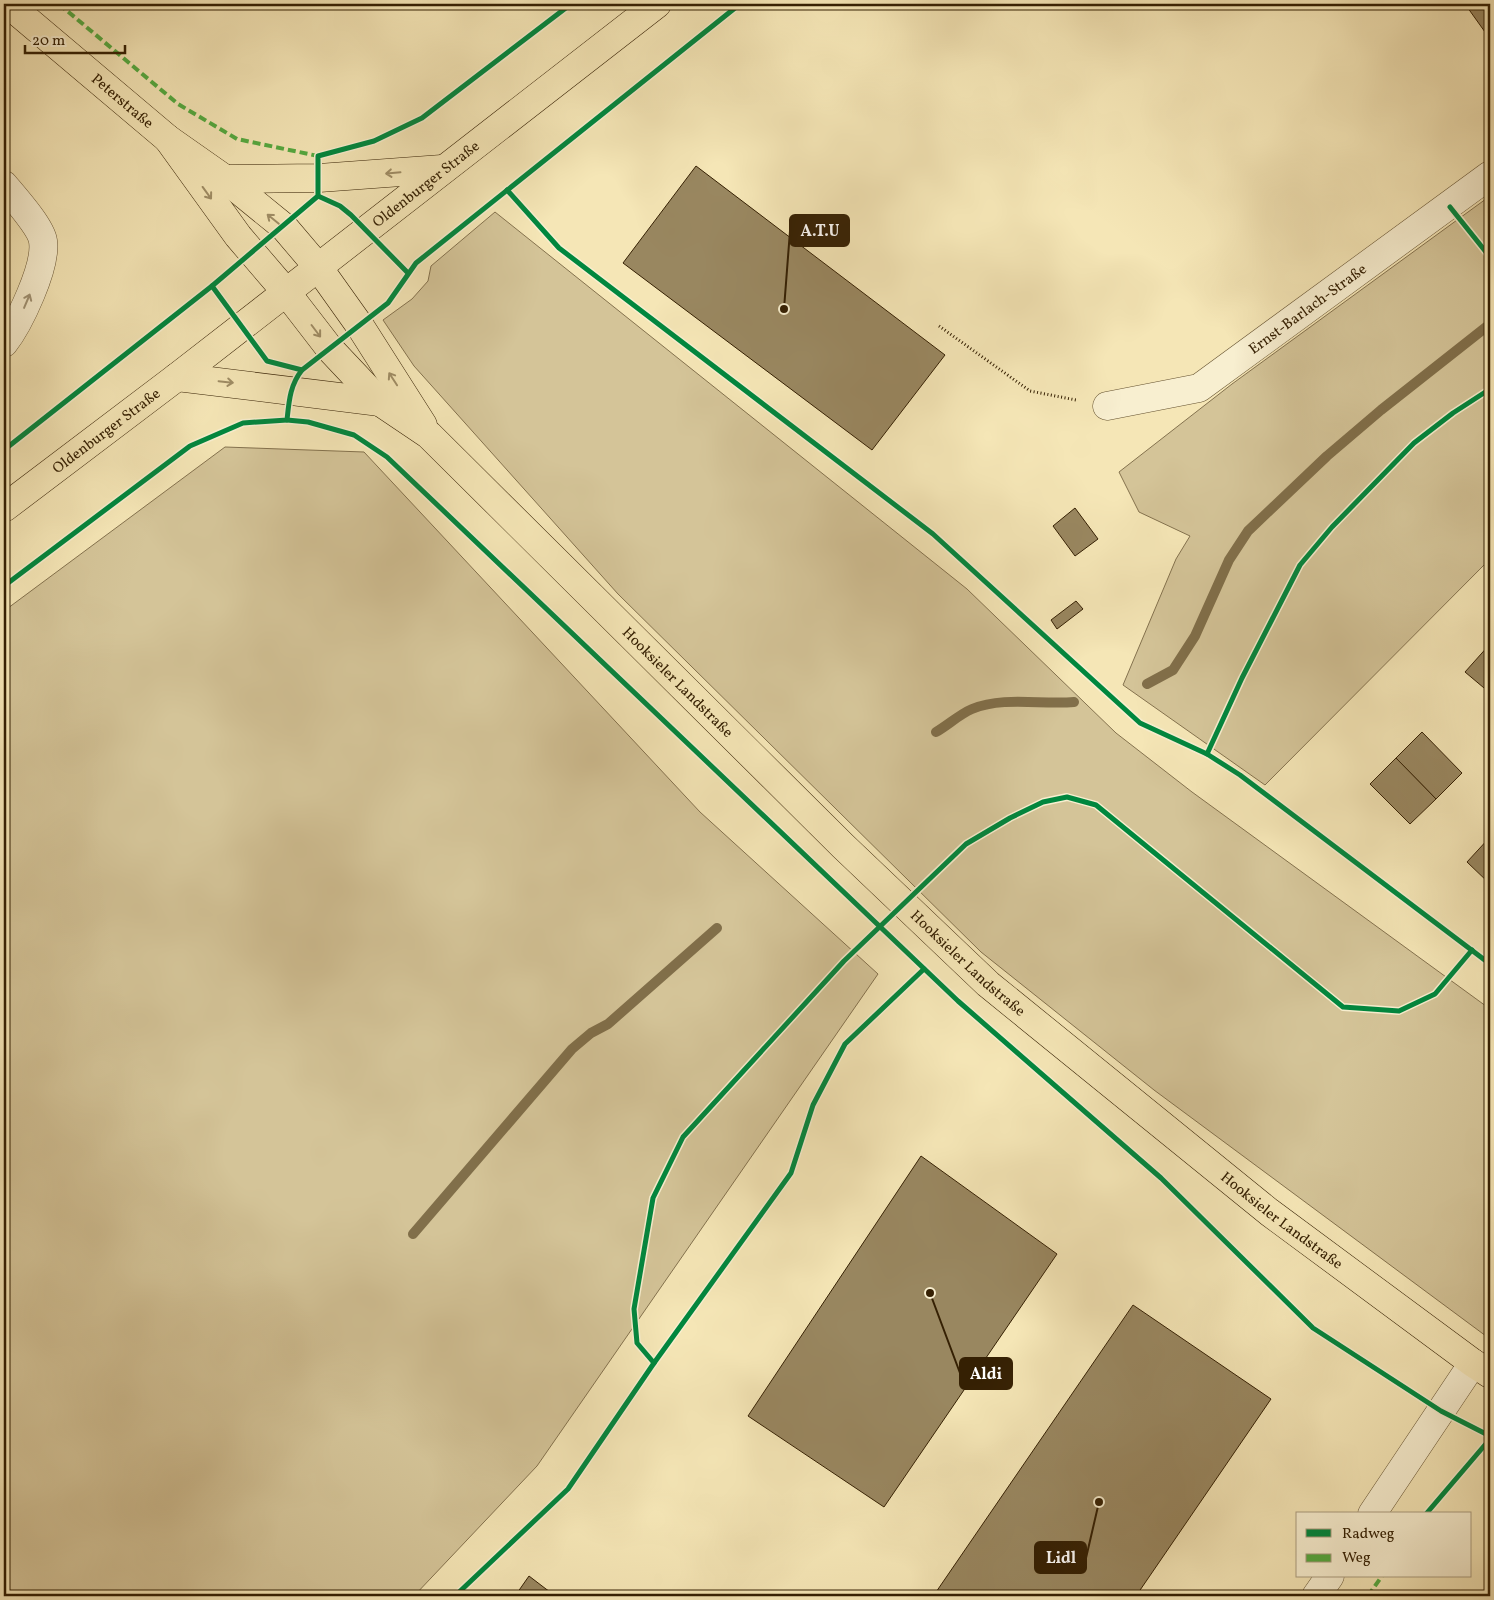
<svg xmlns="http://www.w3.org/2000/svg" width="1494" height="1600" viewBox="0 0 1494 1600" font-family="Vollkorn,serif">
	<rect width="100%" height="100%" fill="#f5e6b6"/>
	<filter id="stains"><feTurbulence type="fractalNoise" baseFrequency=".004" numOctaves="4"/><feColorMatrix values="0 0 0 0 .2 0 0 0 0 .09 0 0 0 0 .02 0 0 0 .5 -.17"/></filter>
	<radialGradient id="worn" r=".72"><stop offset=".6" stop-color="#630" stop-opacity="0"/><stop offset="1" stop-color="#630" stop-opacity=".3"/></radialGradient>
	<!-- green -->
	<g fill="#d4c498" stroke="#84724e">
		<path d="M1490,196V559L1265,785L1123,685L1176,559L1190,536L1139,512L1119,472L1232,384Z"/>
		<path d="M495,212L967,589L1116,733L1192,792L1490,1009V1339L1154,1090L981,952L618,594L414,366L383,320L412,299L428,281L431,266Z"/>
		<path d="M225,447L364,452L700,812L878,974L537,1466L414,1596H4V611Z"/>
	</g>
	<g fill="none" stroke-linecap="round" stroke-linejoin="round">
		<!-- stream -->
		<g stroke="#816f4a" stroke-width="10">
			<path d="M1147,684L1173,670L1195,636L1229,560L1248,531L1327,456L1381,410L1490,324"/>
			<path d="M936,732C948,725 960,714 972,709C1004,696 1041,705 1074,702"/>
			<path d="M413,1234L572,1049L591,1033L608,1024L717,928"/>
		</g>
	</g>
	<!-- building -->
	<g fill="#998760" stroke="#352003">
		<path d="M1465,4H1490V39Z"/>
		<path d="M696,166L945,355L872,450L623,263Z"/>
		<path d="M1075,508L1098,539L1075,556L1053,526Z"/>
		<path d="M1076,601L1083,609L1057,629L1051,620Z"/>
		<path d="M1490,644V693L1465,672Z"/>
		<path d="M1422,732L1462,773L1436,799L1396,758Z"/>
		<path d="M1396,758L1436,799L1410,824L1370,784Z"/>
		<path d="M1490,837V884L1467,862Z"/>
		<path d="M921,1156L1057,1254L884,1507L748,1416Z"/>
		<path d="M1133,1305L1271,1399L1136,1596H936L934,1595Z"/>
		<path d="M529,1576L546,1589L556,1596H515Z"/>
	</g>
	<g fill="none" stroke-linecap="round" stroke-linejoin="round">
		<defs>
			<g id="minor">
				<path d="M4,185C14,197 41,227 43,241C47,266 19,324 4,343"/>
				<path id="s1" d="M1107,406L1199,388L1490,175"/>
				<path d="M1372,1514L1473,1363"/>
				<path d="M1316,1596L1330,1576"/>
			</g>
			<g id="major">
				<path id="s2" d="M8,4L168,139L225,179L284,227L318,267L360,326L423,425"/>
				<path id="s3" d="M168,139L238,236L286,292L330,349L380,402L429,435L843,846L988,984L1269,1212L1473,1363L1490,1374"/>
				<path d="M225,179L319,178L442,169"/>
				<path d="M177,377L380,402"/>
				<path id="s4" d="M4,508L177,377L657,4"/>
			</g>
		</defs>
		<!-- minor casing -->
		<use href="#minor" stroke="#655230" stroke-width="29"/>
		<!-- major casing -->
		<use href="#major" stroke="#352003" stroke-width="29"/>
		<!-- path -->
		<path stroke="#352003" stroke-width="3" stroke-dasharray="1 2.5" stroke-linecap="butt" d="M939,326L1030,391L1076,400"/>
		<!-- minor -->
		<use href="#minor" stroke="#f8efd0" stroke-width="28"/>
		<!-- major -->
		<use href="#major" stroke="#f5e6b6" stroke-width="28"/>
		<!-- quiet -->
		<g stroke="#54aa40" stroke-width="4" stroke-dasharray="8 4" stroke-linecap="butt">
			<path d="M59,4L178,104L237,139L318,156"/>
			<path d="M1368,1596L1382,1576"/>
		</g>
		<defs>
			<g id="cycleway">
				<path d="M507,190L559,248L933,534L1140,723L1207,754L1240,775L1490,964"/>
				<path d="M318,196L340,206L351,215L408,273"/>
				<path d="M1450,207L1490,257"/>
				<path d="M302,370L267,361L212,286L318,196V156L374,141L422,118L571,4"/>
				<path d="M287,420L308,422L354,435L387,457L958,1001L1161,1178L1313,1328L1441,1411L1490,1436"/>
				<path d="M4,450L212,286"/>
				<path d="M4,586L190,446L243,423L287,420C289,401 290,385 302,370L388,303L416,263L740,4"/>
				<path d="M1207,754L1242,678L1300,565L1332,527L1414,443L1453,413L1490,389"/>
				<path d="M654,1363L637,1343L634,1309L653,1198L683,1137L844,961L966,844L1010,818L1043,802L1067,797L1096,805L1343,1007L1399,1011L1435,994L1472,950"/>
				<path d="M1426,1514L1490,1439"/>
				<path d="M455,1596L568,1489L654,1363L791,1173L813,1105L845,1044L924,969"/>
			</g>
		</defs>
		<!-- cycleway casing -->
		<use href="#cycleway" stroke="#f8efd0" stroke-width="8"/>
		<!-- cycleway -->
		<use href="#cycleway" stroke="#00873e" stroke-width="5"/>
	</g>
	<!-- one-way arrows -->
	<defs><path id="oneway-shaft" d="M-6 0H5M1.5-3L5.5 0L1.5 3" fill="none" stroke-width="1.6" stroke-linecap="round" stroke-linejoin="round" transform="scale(1.25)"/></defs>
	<g stroke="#9f8d65">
		<use href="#oneway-shaft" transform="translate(393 173) rotate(175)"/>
		<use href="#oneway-shaft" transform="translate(207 193) rotate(54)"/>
		<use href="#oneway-shaft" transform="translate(273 219) rotate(-141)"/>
		<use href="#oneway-shaft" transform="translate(316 331) rotate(53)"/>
		<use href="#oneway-shaft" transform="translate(393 379) rotate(-123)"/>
		<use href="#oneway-shaft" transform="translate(226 382) rotate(6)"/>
	</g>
	<use stroke="#a09274" href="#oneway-shaft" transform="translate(27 301) rotate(-67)"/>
	<g text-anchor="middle" stroke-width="4" stroke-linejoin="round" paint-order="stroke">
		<!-- street labels -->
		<g font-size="15" fill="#352003" stroke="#f8efd0">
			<text dy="5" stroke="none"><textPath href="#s2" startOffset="150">Peterstraße</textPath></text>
			<text dy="5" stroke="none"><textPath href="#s4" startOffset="532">Oldenburger Straße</textPath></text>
			<text dy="5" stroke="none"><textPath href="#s1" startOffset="228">Ernst-Barlach-Straße</textPath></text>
			<text dy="5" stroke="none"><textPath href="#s4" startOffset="128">Oldenburger Straße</textPath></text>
			<text dy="5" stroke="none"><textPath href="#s3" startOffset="748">Hooksieler Landstraße</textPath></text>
			<text dy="5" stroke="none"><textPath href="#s3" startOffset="1152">Hooksieler Landstraße</textPath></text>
			<text dy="5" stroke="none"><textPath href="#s3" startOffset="1558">Hooksieler Landstraße</textPath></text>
		</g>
	</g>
	<!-- callouts -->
	<path fill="none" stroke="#352003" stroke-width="2" d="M784 309L790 231M930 1293L960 1373M1099 1502L1086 1558"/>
	<g fill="#352003" stroke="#f8efd0" stroke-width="2">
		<circle cx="784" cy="309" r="5"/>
		<circle cx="930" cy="1293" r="5"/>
		<circle cx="1099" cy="1502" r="5"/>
	</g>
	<g fill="#352003" stroke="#352003" stroke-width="2">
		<rect x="790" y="215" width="59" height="31" rx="5"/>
		<rect x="960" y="1358" width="52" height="31" rx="5"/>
		<rect x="1035" y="1542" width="51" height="31" rx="5"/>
	</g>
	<g font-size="16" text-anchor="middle" font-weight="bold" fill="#fff">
		<text x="820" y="236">A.T.U</text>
		<text x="986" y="1379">Aldi</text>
		<text x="1061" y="1563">Lidl</text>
	</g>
	<!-- margin -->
	<rect width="1494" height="1600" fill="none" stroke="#f5e6b6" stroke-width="20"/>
	<rect x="5" y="5" width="1484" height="1590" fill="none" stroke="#352003" stroke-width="2.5"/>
	<rect x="10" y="10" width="1474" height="1580" fill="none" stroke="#352003"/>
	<!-- legend -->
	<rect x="1296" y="1512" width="175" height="65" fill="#f8efd0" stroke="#aa9c7e"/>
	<rect x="1306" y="1529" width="25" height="8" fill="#00873e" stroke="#aa9c7e"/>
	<text x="1342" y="1538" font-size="15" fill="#352003">Radweg</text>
	<rect x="1306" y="1554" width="25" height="8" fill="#54aa40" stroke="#aa9c7e"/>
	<text x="1342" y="1562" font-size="15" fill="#352003">Weg</text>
	<!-- scale -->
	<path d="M25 45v8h100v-8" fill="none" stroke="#352003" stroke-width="2.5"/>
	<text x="32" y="45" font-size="15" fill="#352003" stroke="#f8efd0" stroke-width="4" paint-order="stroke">20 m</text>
	<rect width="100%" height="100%" filter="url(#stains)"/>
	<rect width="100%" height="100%" fill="url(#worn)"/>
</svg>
